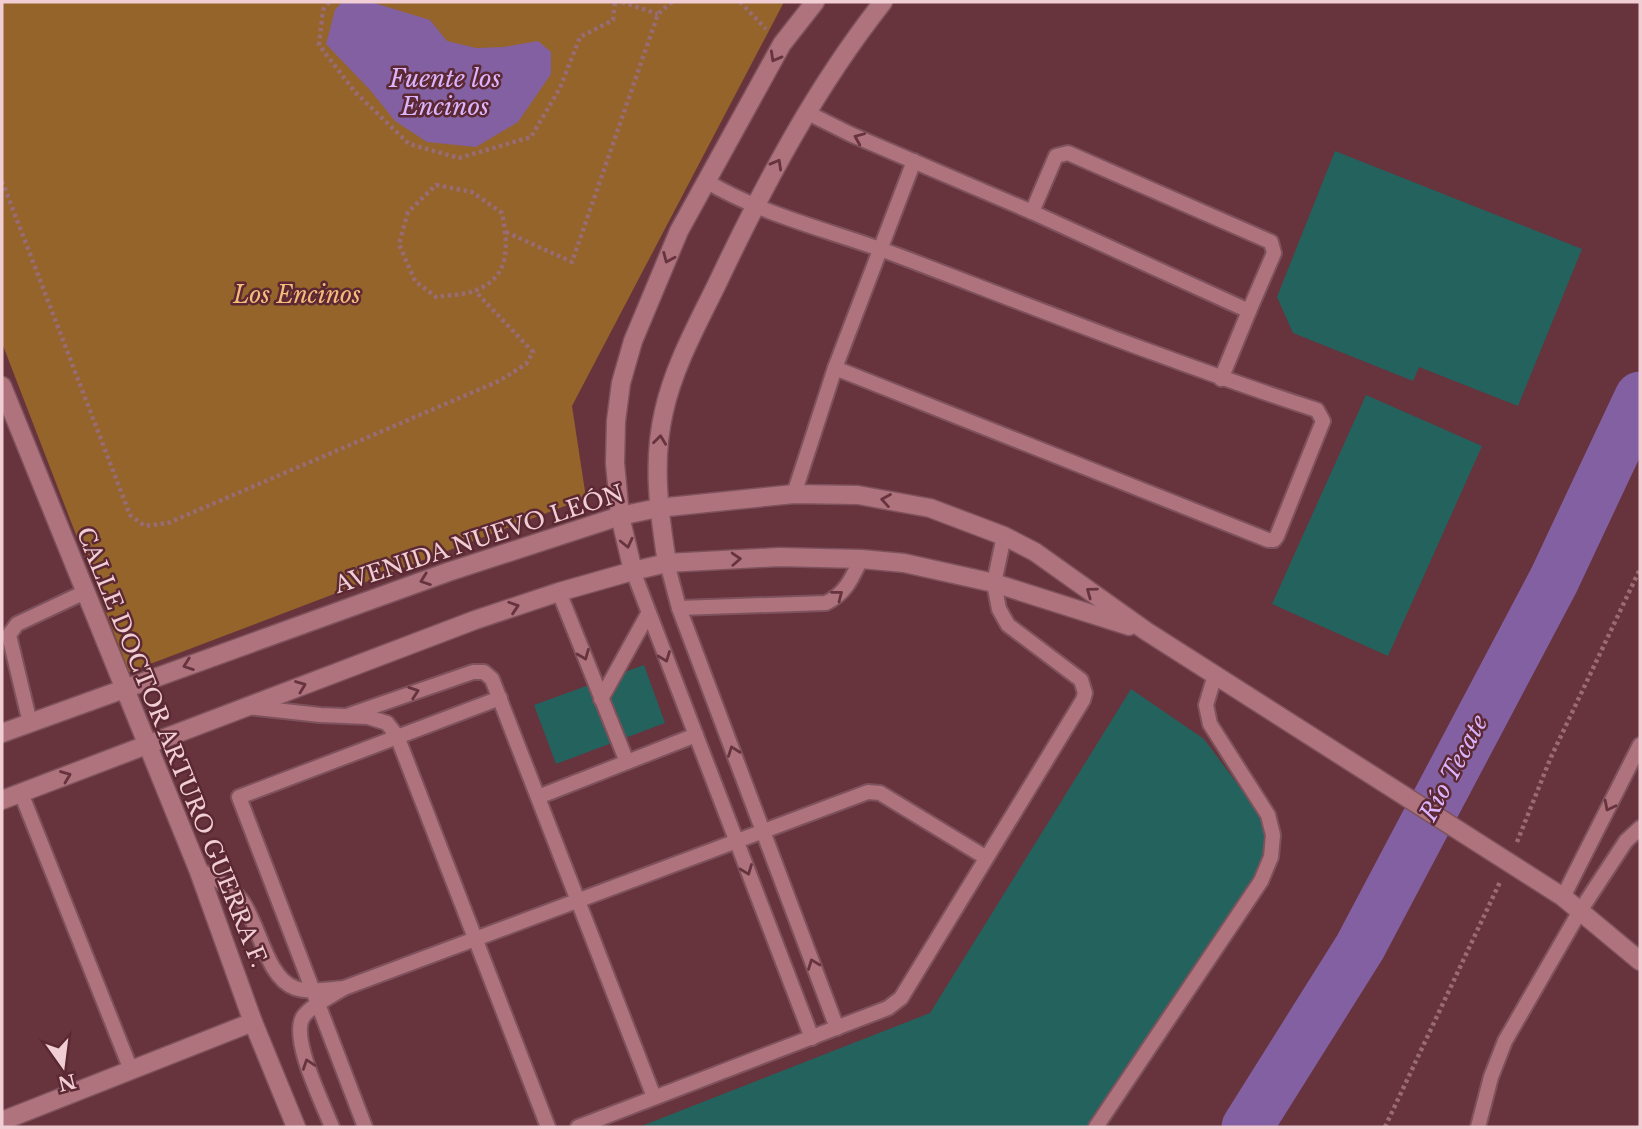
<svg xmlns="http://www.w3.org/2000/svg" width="1642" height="1129" viewBox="0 0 1642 1129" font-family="'Libre Baskerville',serif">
	<rect width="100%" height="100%" fill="#67333d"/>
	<!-- green -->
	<path fill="#94642a" d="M2,2H784L572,406L586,498L129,672L2,343Z"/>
	<!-- water -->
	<path fill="#8360a1" d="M342,2H371L430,20L447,41L476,48L504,47L538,41L551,52V74L518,122L476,147L427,142L395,121L370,90L326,44L335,10Z"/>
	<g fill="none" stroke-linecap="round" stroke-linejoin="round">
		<!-- river -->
		<path stroke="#8360a1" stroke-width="51" d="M1247,1127L1360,947L1554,580L1640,397"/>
	</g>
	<!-- building -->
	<g fill="#24625d">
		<path d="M1335,151L1582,249L1518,406L1419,367L1413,381L1293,333L1277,297Z"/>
		<path d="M1366,395L1482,446L1388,656L1272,604Z"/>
		<path d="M644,665L665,723L556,764L534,705Z"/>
		<path d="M1131,689L1204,739L1265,821L1263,870L1090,1127H639L930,1013Z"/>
	</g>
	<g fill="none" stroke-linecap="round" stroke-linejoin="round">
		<defs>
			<g id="lane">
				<path d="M806,112L850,134L1032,212L1249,311L1221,379"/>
				<path d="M706,181C766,217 834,231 899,256C1038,309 1176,364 1317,410L1323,421L1277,536L1274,540H1268L835,368"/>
				<path d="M1032,212L1056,156L1068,153L1271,242L1274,253L1249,311"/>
				<path d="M794,494L835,368L914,161"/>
				<path d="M667,563L679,608L837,1028"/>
				<path d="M633,571L812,1038"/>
				<path d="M559,592L627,762"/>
				<path d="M679,608L826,603C846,593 852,578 861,559"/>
				<path d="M601,699L648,614"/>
				<path d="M248,707L320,715L368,717L387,723L397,736L548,1127"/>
				<path d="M349,715L473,672H484L492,679L654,1097"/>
				<path d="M30,723L9,635L17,624L85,592"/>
				<path d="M21,793L131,1070"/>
				<path d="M538,797L696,735"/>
				<path d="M198,869C213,878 231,886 242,901C260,926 266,977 295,988C309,993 330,989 344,988"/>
				<path d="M1563,897L1640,745"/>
				<path d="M332,1127C323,1104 290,1038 303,1017C311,1005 332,996 344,988L868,792L880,793L985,857"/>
				<path d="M365,1127L239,797L500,698"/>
				<path d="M578,1127L888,1008L901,998L1083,700L1085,693L1081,680L1008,625L999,609L994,583L1004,536"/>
				<path d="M1096,1127L1261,881L1271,857L1273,835L1268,815L1210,724L1206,705L1215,675"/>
				<path d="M1478,1127L1491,1077L1505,1041L1580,911L1626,841L1640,828"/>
			</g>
			<path id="street" d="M2,1121L253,1022"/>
			<g id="secondary">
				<path d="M2,386L198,869L253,1022L296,1127"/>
				<path d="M667,563C659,512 652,462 664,411C674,366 697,325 717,284C764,185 815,88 883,2"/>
				<path d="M633,571L620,516L615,463L616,421L621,383L633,341L679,231L782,44L815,2"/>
				<path d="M2,733L448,572L620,516L658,508L794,494L858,495L930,508L1004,536L1035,552L1146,631L1563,897L1640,961"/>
				<path d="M2,800L475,620L559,592L633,571L667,563L779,557L861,559L904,563L994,583L1129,626"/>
			</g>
		</defs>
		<!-- lane casing -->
		<use href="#lane" stroke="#7e525c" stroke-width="18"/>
		<!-- street casing -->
		<use href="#street" stroke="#7e525c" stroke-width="21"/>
		<!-- secondary casing -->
		<use href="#secondary" stroke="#7e525c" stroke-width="21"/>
		<!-- path -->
		<g stroke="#996b73" stroke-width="4.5" stroke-dasharray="3.5 3.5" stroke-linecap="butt">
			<path d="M329,2L323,10L319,45L355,92L409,144L459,158L531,137L560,88L580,37L613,20L615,2"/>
			<path d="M622,2L658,14"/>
			<path d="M740,2L766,29"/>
			<path d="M2,181L130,515L145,526L168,523L499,381L526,364L533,352L475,291"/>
			<path d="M436,185L472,192L502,213C508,245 512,277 474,291C463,295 448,295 436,297L415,281L399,244L408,212Z"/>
			<path d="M506,232L572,262L658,14L672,2"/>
			<path d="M1517,842L1551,757L1640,569"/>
			<path d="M1385,1127L1500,882"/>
		</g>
		<!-- lane -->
		<use href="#lane" stroke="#ae737d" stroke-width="14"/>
		<!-- street -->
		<use href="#street" stroke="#ae737d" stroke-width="18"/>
		<!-- secondary -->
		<use href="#secondary" stroke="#ae737d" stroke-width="18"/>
	</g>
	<!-- one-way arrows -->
	<defs><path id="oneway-chevron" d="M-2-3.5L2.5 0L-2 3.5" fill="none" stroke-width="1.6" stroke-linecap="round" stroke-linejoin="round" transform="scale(1.75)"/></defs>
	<g stroke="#67333e">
		<use href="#oneway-chevron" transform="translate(775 57) rotate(119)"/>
		<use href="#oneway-chevron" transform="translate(859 138) rotate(-157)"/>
		<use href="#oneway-chevron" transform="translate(777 164) rotate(-61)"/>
		<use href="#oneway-chevron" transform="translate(668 258) rotate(113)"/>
		<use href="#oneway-chevron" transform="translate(660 440) rotate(-83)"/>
		<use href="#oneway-chevron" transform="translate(886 500) rotate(-170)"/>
		<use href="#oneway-chevron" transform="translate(627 543) rotate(77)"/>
		<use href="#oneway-chevron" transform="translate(736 559) rotate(-3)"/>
		<use href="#oneway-chevron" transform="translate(425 580) rotate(160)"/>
		<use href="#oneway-chevron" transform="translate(1091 592) rotate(-144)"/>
		<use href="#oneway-chevron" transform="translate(838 595) rotate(-38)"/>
		<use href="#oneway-chevron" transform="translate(514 607) rotate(-18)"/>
		<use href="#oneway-chevron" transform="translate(584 655) rotate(68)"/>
		<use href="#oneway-chevron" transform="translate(665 657) rotate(69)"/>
		<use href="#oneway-chevron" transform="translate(188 665) rotate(160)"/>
		<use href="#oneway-chevron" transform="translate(301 686) rotate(-21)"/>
		<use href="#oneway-chevron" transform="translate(414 692) rotate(-19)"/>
		<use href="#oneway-chevron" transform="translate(733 751) rotate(-110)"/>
		<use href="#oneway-chevron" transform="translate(66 776) rotate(-21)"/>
		<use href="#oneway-chevron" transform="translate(1609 806) rotate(117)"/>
		<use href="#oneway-chevron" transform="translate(747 870) rotate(69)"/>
		<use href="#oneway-chevron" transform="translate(813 964) rotate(-111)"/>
		<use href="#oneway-chevron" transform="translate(308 1064) rotate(-109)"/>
	</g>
	<g text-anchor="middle" stroke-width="5" stroke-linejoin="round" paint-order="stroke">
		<!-- park labels -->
		<g font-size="23" font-style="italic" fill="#f6ba79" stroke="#5b2833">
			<text x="297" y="303">Los Encinos</text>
		</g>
		<!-- street labels -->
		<g font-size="23" fill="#f0ced3" stroke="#5b2833">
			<text transform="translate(479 539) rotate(-18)" y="8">AVENIDA NUEVO LEÓN</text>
			<text transform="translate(172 747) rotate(68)" y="8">CALLE DOCTOR ARTURO GUERRA F.</text>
		</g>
		<!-- water labels -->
		<g font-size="24" font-style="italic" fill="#dab4fd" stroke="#5b2833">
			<text x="445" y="87">Fuente los<tspan x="445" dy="28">Encinos</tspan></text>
			<text transform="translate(1454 768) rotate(-62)" y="8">Río Tecate</text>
		</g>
	</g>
	<!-- border -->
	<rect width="1642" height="1129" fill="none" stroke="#f0ced3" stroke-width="7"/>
	<!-- north arrow -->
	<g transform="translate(63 1066) rotate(166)" stroke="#5b2833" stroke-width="5" paint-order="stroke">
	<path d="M0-5L12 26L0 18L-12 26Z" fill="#f0ced3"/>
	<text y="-10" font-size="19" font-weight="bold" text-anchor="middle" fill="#f0ced3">N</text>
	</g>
</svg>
